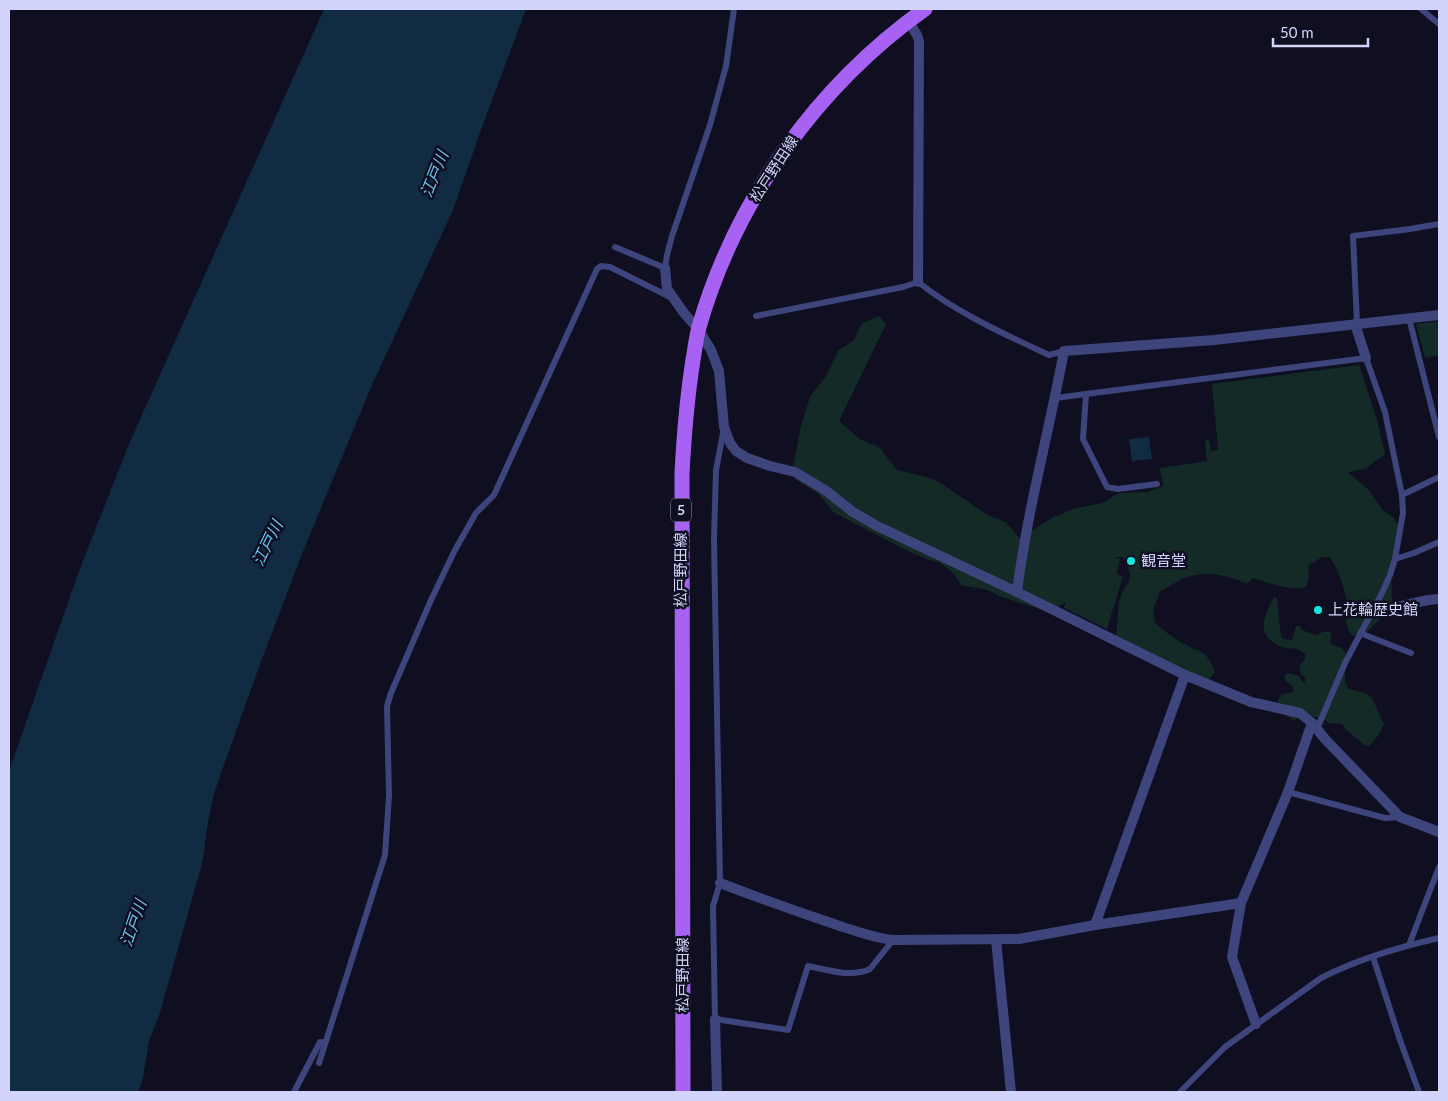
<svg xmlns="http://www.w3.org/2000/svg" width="1448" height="1101" viewBox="0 0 1448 1101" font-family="Lato,'Noto Sans JP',sans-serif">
	<rect width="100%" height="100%" fill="#0f0f21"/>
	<!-- green -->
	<g fill="#132a26">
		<path d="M879,316L886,324L839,421L860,439L880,448L897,470L930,478L945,486L986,514L1007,523L1020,539L1050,519L1073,509L1102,503L1119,493L1148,492L1163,486L1160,468L1207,461L1205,440L1209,439L1211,451L1218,450L1212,384L1359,365L1377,420L1385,454L1365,469L1348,472L1369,490L1382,509L1394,518L1401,529L1391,564L1392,601L1380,619L1365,634L1353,636C1341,622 1348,614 1346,598C1343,583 1338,570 1330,557H1322L1308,566L1309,577L1306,587C1289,591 1269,583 1253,578L1247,584C1232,577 1213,572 1196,575C1184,576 1170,586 1160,592L1153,609L1155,623C1164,631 1173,638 1184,644C1202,653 1207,651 1215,672L1208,680L1196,678L1116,637L1119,602L1122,592L1129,582L1130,573L1123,557H1115L1120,559L1117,574L1123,576L1107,629L1064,608L1066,602L1049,612L999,596L988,590L961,585L953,573L939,562L929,560L906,550L833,512L818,493L796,480L792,473L801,426L810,397L826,376L838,351L854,340L861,324Z"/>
		<path d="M1439,321V355L1425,358L1416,324Z"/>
		<path d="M1274,597L1277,598L1281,636L1284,639L1292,640L1296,626H1300L1302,630L1315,635C1322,633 1324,630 1332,633L1330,640L1331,644L1343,649L1345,652V683L1349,689L1365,693L1372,698L1384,724L1380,733L1370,746H1366L1345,729L1342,724L1329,723L1324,719L1311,716L1293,720L1278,710C1276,699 1280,691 1292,693L1294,690L1293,687L1285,680V676L1288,673L1299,676L1302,682H1305V678L1301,674L1299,666L1305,659V654C1294,645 1293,651 1283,647C1255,637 1263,617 1274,597Z"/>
	</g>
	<!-- water -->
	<g fill="#112b43">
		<path d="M324,9H526L482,127L453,210L371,387L302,554L260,664L214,793L207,828L203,860L159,1016L149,1040L143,1078L138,1092H10L9,1090V771L79,571L129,444Z"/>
		<path d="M1149,437L1152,459L1132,461L1129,439Z"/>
	</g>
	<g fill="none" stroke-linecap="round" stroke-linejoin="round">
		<!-- lane -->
		<g stroke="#3e447c" stroke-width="6">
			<path d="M1421,9L1439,24"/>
			<path d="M615,247L665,268L667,255L672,236L710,125L726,66L734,9"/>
			<path d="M756,316L903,287L918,282C957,313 1004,334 1049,355L1064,351"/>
			<path d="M1409,318L1439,437"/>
			<path d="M1357,323L1353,236L1410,229L1439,224"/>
			<path d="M1086,394L1083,439L1107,487L1118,489L1157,484"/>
			<path d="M1055,398L1366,358L1385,412L1402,495L1403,513L1395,559L1390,575L1383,591L1345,663L1317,729"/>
			<path d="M724,428L716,470L714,539L720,883L713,906L715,1019L788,1030L808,966C828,970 851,978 870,969L893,940"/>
			<path d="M1402,495L1439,477"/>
			<path d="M1395,559L1414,553L1439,542"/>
			<path d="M1360,633L1411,653"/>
			<path d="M1288,792L1385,818L1400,817"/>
			<path d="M1409,945L1439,867"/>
			<path d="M1373,957L1400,1040L1419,1092"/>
			<path d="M319,1063L385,855L389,796L387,706L391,693L431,600L455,550L476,513L494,495L597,269L601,266L610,267L670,297"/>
			<path d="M294,1092L320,1042L325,1043"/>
			<path d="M1180,1092L1225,1047L1321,978C1358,959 1399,947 1439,938"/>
		</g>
		<!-- street -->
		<g stroke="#3e447c" stroke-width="10">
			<path d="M908,21L917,35L919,41L918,282"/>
			<path d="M665,268L667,289L684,313L698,329L711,350L719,371L724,427L730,443L736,451L747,458L770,466L795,472L825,490L853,512L877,526L1017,592L1185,675L1251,702L1300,713L1312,723L1325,739L1400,817L1439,832"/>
			<path d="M1355,324L1366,358"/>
			<path d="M1017,592C1027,511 1049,432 1064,351L1214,340L1439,315"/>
			<path d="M1370,613L1428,600L1439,599"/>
			<path d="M720,883C759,898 798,912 837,925C855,931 874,938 893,940L1019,939L1095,925L1241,903"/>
			<path d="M1095,925L1185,675"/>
			<path d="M996,940L1011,1092"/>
			<path d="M715,1019L717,1092"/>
			<path d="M1256,1024L1232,957L1241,903L1288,792L1312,723"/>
		</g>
		<!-- primary -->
		<path stroke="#a862f3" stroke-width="15" d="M683,1092L682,473C684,435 687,398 693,360C695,349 696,338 699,327C736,199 817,86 925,9"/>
	</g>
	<!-- markers -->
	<g fill="#11e8df" stroke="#0f0f21" stroke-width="2">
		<circle cx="1131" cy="561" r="5"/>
		<circle cx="1318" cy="610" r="5"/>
	</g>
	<g text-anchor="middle" stroke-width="5" stroke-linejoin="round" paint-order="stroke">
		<!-- shield labels -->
		<rect fill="#0f0f21" stroke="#9899ba" stroke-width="1" x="671" y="498.5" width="20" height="23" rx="4"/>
		<g font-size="14" font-weight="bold" fill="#d2d4fc">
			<text x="681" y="515">5</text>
		</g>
		<!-- street labels -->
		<g font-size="15" fill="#d2d4fc" stroke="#0f0f21">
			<text transform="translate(774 169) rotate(-57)" y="5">松戸野田線</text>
			<text transform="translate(681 570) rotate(-90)" y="5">松戸野田線</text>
			<text transform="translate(683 975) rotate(-90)" y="5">松戸野田線</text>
		</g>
		<!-- poi labels -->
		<g font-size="15" fill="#d2d4fc" stroke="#0f0f21" text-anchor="start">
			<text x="1141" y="566">観音堂</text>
			<text x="1328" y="615">上花輪歴史館</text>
		</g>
		<!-- water labels -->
		<g font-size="16" font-style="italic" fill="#68c7f4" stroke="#0f0f21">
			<text transform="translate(434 174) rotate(-68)" y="6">江戸川</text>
			<text transform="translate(267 543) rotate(-64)" y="6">江戸川</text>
			<text transform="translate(133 923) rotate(-71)" y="6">江戸川</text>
		</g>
	</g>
	<!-- border -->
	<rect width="1448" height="1101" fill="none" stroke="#d2d4fc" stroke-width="20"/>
	<!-- scale -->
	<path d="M1273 38v8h95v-8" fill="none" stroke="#d2d4fc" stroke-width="2.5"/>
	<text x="1280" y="38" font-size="15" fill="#d2d4fc" stroke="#0f0f21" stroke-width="4" paint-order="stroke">50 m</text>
</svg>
